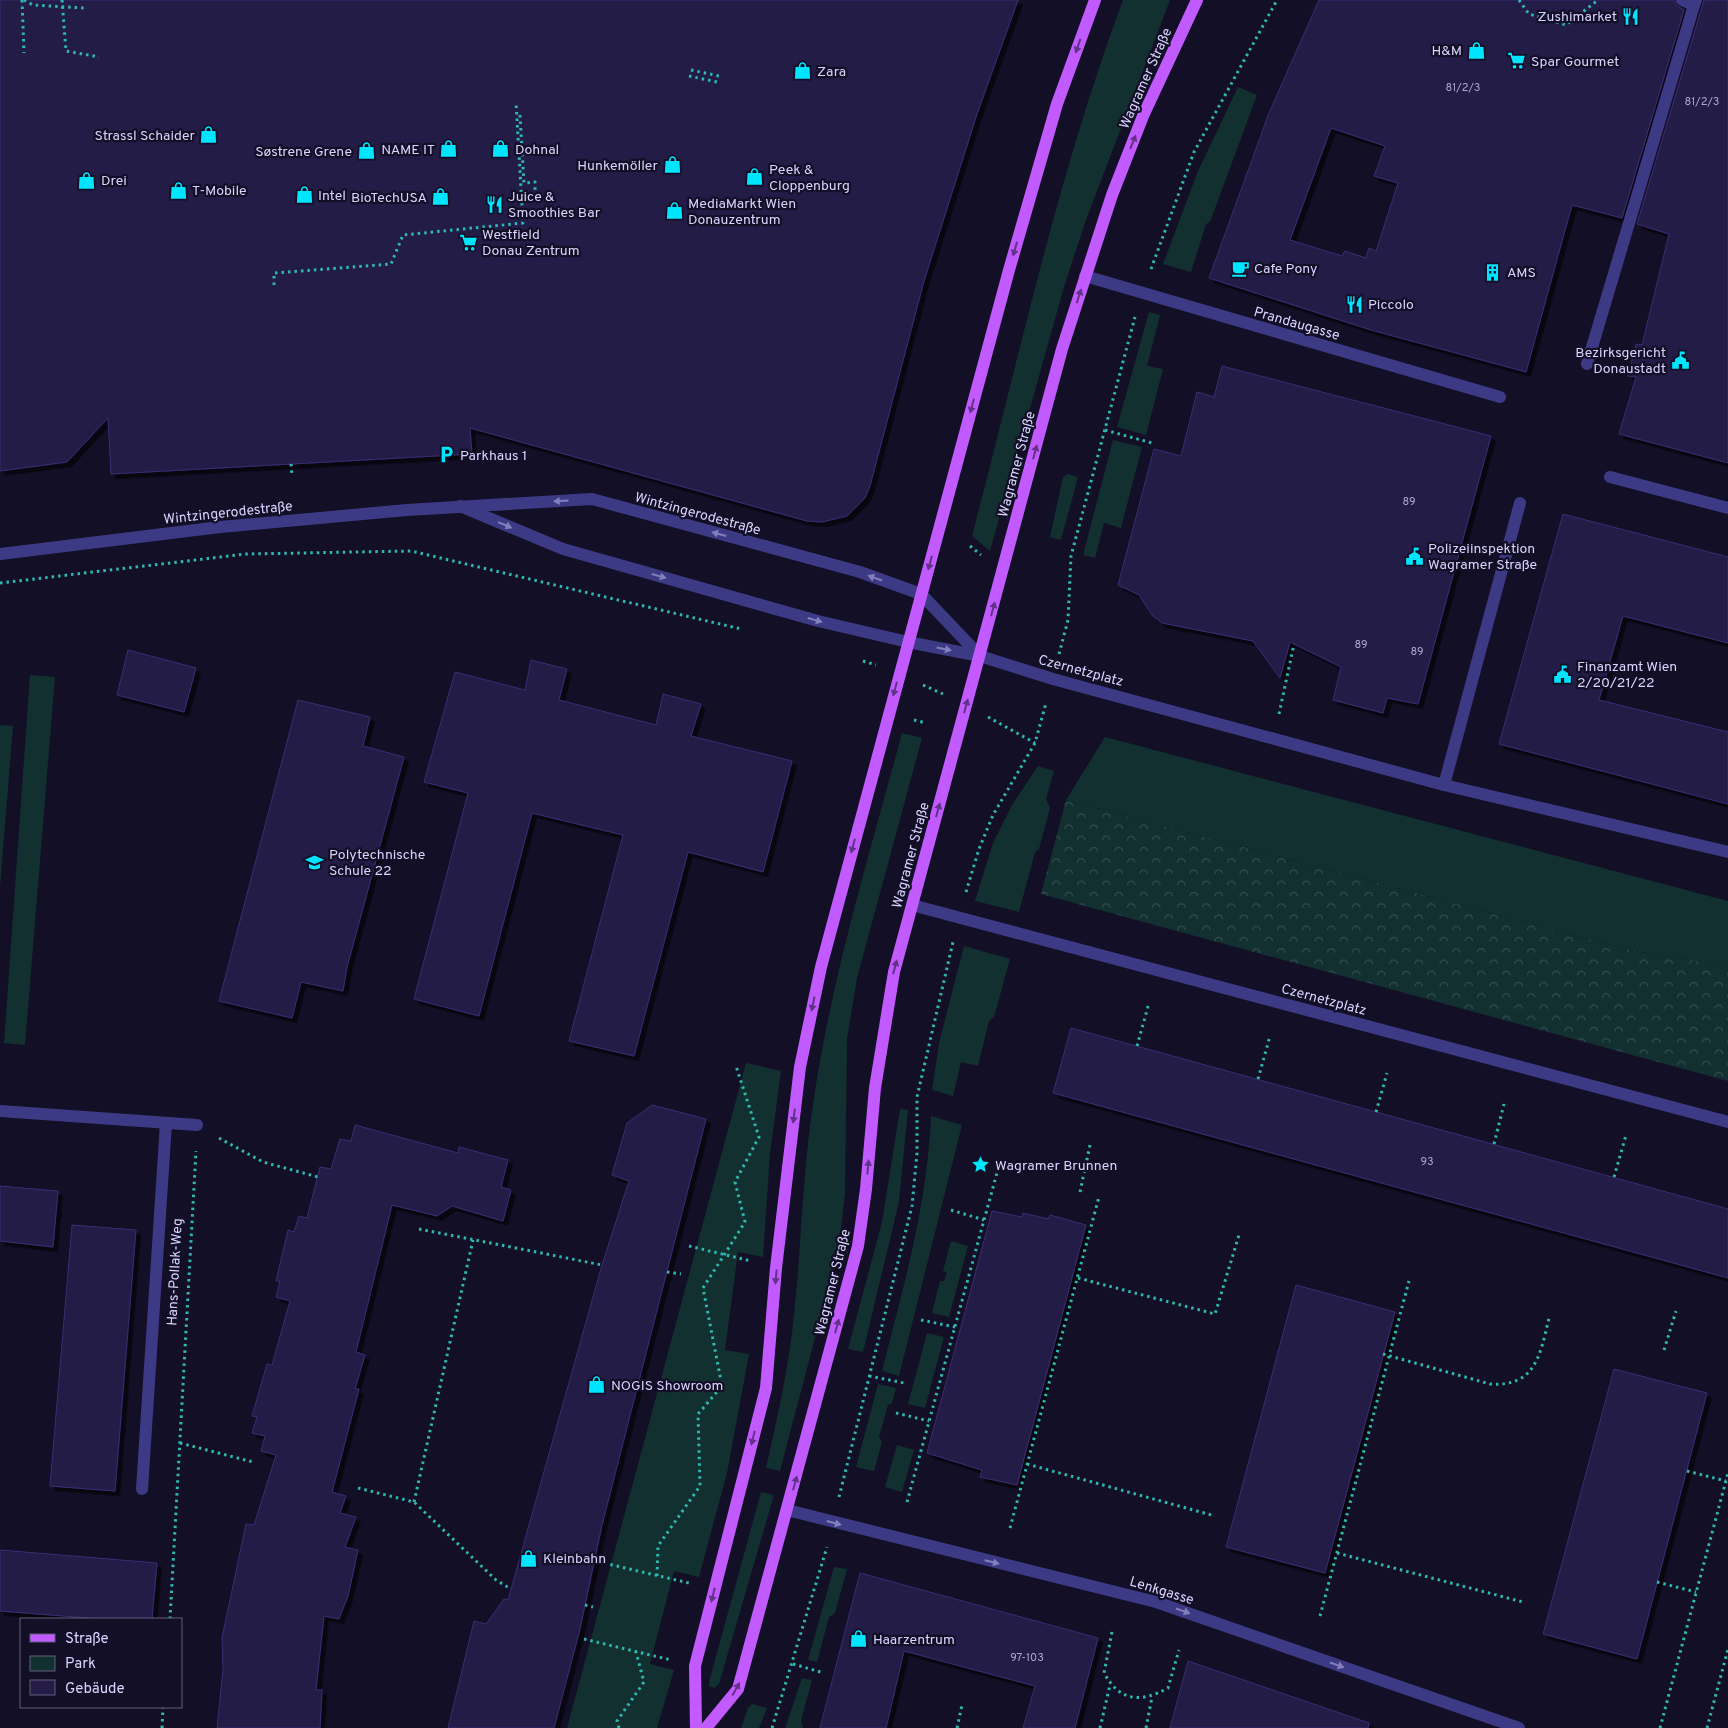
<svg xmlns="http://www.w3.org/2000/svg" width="1728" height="1728" viewBox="0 0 1728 1728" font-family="Overpass,sans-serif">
	<defs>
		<pattern id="forest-crowns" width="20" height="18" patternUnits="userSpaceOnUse" patternTransform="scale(1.25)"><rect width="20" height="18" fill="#12302f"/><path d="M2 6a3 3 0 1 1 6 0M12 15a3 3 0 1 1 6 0" fill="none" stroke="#344d4e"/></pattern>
		<filter id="shadow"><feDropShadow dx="4.5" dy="4.5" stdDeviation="0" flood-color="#0009"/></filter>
	</defs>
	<rect width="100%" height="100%" fill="#130f26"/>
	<!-- green -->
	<g fill="#12302f">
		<path d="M1123,0H1170L1086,220L1064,287L990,551L972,536C1019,357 1058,174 1123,0Z"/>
		<path d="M1238,87L1257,95L1210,222L1206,224L1191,272L1163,264L1198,171Z"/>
		<path d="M1149,312L1160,315L1147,366L1163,369L1146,435L1117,427Z"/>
		<path d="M1113,440L1142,447L1121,528L1104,523L1095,558L1083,555Z"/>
		<path d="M1068,474L1078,477L1061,540L1050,537L1063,477Z"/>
		<path d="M30,675L55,677L25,1045L4,1043Z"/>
		<path d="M0,725L13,726L0,887Z"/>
		<path d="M902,733L922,738L857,978L847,1039L845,1193L839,1247L780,1471L766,1468C777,1418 789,1367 794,1315C801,1250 802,1184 811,1119C828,988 868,860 902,733Z"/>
		<path d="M1105,737L1728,901V966L1634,951L1066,800Z"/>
		<path d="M1038,766L1054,771L1046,799L1050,808L1039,849L1035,852L1019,912L975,901L993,843L1012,805Z"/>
		<path d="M964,946L1010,959L994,1017L989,1021L978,1066L961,1062L953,1096L932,1090L939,1043Z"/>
		<path d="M746,1063L781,1071L770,1154L763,1257L738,1252L725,1350L749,1354L727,1473L699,1577L674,1571L650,1664L674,1670L657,1728H567Z"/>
		<path d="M900,1109L908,1110L899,1202L863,1352L848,1349L882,1222Z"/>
		<path d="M931,1116L962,1125L899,1376L882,1371C904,1284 927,1207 931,1116Z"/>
		<path d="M951,1241L968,1246L949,1317L932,1313L940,1281H944L947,1273L943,1271Z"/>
		<path d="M927,1333L944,1337L925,1408L908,1404Z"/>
		<path d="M878,1384L896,1388L892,1403L888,1405L879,1437L882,1442L874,1471L856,1467Z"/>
		<path d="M897,1445L914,1450L902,1492L885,1487Z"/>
		<path d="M761,1492L774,1495L719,1684L714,1688L709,1686V1682Z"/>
		<path d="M834,1567L847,1569L835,1613L829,1617L817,1662L808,1660Z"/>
		<path d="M802,1678L812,1680L801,1721L803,1728H785Z"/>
		<path d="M752,1704L767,1708L759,1728H741L748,1708Z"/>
	</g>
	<!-- forest -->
	<path fill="url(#forest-crowns)" d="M1066,800L1634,951L1728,966V1081L1041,894Z"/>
	<!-- building -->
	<g fill="#241b47" stroke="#3b2d73" fill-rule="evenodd" filter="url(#shadow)">
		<path d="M0,0H1018L977,114L924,281L870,486L865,498L847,516L822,522L807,521L470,428L472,454L111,474L108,418L67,462L0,471Z"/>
		<path d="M1319,0H1674L1676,5L1684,10L1622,218L1572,205L1526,372L1371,330L1209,278L1269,113ZM1331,128L1385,146L1374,176L1398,183L1376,251L1369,248L1366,258L1345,251L1342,256L1290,240Z"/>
		<path d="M1704,0H1728V463L1619,434L1636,377L1628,376L1636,344L1642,345L1669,234L1637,224Z"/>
		<path d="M1222,366L1491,436L1418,704L1387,698L1383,713L1333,700L1341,667L1290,642L1280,678L1253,641L1162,623L1152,615L1139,595L1118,585L1154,449L1181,456L1197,392L1214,397Z"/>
		<path d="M1563,514L1728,557V643L1623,616L1599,700L1728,732V804L1499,744Z"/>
		<path d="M128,650L196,668L184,712L117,695Z"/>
		<path d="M531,660L567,669L559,700L656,725L663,694L701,704L691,736L792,761L763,872L688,852L634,1056L569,1041L623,835L532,813L479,1016L414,999L468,793L424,782L455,672L525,690Z"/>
		<path d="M298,700L370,717L363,746L404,757L347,967L343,991L301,982L292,1018L219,1001Z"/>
		<path d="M1071,1028L1728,1209V1278L1053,1093Z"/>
		<path d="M652,1105L706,1119L602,1525L580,1629L554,1728H448L474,1621L486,1624L504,1599L508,1600L602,1265L629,1181L612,1175L627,1123Z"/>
		<path d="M355,1125L458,1153L459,1147L508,1160L501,1187L511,1190L503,1221L452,1206L437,1216L392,1205L356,1352L365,1355L355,1389H359L332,1492L346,1496L340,1513L356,1517L345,1547L358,1550L348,1596L339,1619L324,1616L316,1690H322L320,1728H217L223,1669L222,1638L246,1524L254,1525L276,1455L261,1451L265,1436L252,1433L257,1417L252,1416L267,1364L272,1365L290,1301L276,1297L280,1281H276L288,1230L294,1232L299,1216L307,1218L320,1167L331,1169L340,1139L351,1141Z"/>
		<path d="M0,1186L58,1191L53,1247L0,1241Z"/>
		<path d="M992,1211L1022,1217L1023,1213L1048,1219L1050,1215L1086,1225L1017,1485L980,1477L982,1470L927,1453Z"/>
		<path d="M72,1225L136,1230L115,1491L50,1486Z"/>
		<path d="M1296,1285L1395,1312L1325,1573L1226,1547Z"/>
		<path d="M1614,1369L1707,1393L1637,1659L1543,1634Z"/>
		<path d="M0,1550L157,1563L152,1619H101L0,1611Z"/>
		<path d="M860,1573L1098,1638L1075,1728H1023L1035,1686L904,1651L886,1728H820Z"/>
		<path d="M1188,1661L1369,1723L1368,1728H1170Z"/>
	</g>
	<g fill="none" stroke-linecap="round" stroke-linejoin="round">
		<!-- path -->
		<g stroke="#2fb8b0" stroke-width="3" stroke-dasharray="2.5 4" stroke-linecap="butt">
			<path d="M22,0L24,53"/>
			<path d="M24,0L33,5L84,8"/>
			<path d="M62,0L66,51L99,57"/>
			<path d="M1519,0L1529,14L1566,25L1598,0"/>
			<path d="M691,70L719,76"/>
			<path d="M689,76L717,82"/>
			<path d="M520,115L524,183L535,182V190"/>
			<path d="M1151,269L1194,152L1277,0"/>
			<path d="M274,285V273L391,264L403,235L523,223L516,102"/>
			<path d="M1105,430L1152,443"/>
			<path d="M291,464L292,476"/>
			<path d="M970,546L981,555"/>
			<path d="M0,583L246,554L411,551L741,629"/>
			<path d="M1059,654L1068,620L1071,556L1135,317"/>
			<path d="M863,661L876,665"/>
			<path d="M923,685L943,694"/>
			<path d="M1279,714L1294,644"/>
			<path d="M988,717L1035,743"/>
			<path d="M914,720L926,723"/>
			<path d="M966,892L979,849L993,815L1035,743L1046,703"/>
			<path d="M1137,1046L1149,1003"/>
			<path d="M1258,1079L1270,1036"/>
			<path d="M1376,1112L1387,1073"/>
			<path d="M219,1138L263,1162L318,1177"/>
			<path d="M1494,1144L1504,1104"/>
			<path d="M1614,1177L1626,1135"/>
			<path d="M1080,1192L1090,1145"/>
			<path d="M951,1210L984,1220"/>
			<path d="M419,1229L602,1265"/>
			<path d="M689,1246L751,1261"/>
			<path d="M667,1272L681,1274"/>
			<path d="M1078,1278L1215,1314L1239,1235"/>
			<path d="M921,1320L955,1327"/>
			<path d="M1664,1350L1676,1311"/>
			<path d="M1383,1354L1490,1384C1536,1387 1540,1355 1549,1318"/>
			<path d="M869,1376L904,1383"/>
			<path d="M896,1413L929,1421"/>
			<path d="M180,1443L253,1462"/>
			<path d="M1027,1464L1215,1516"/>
			<path d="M1687,1471L1726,1481"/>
			<path d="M358,1488L414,1502L496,1580L511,1589"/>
			<path d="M839,1497L912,1206L917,1153V1097L953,942"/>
			<path d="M414,1502L473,1240"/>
			<path d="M907,1502L998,1169"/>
			<path d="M1010,1528L1099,1197"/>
			<path d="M1337,1553L1523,1602"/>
			<path d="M604,1563L689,1583"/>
			<path d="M657,1576L658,1546L700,1486L698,1414L722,1386L703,1288L745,1222L735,1182L759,1137L736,1066"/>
			<path d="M1657,1582L1696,1592"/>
			<path d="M585,1605L593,1607"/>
			<path d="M1320,1616L1409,1281"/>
			<path d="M170,1619L196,1151"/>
			<path d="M1112,1632L1104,1673C1120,1702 1141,1703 1168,1688L1179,1650"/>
			<path d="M584,1639L671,1660"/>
			<path d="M793,1664L824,1673"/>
			<path d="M162,1728L163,1707"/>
			<path d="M619,1728L617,1721L644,1682L636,1652"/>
			<path d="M772,1728L827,1547"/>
			<path d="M957,1728L962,1705"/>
			<path d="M1100,1728L1110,1685"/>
			<path d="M1146,1728L1152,1697"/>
			<path d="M1660,1728L1728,1473"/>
			<path d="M1707,1728L1728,1649"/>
		</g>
		<!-- service -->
		<g stroke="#3d3a85" stroke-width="12">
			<path d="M1682,0L1694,5L1696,0"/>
			<path d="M142,1489L166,1123"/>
		</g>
		<!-- pedestrian -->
		<g stroke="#3d3a85" stroke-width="12">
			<path d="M1085,276L1500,397"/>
			<path d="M1587,364L1694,5"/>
			<path d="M1610,477L1728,508"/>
			<path d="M1444,785L1520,503"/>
		</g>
		<!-- minor -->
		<g stroke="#3d3a85" stroke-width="12">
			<path d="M460,506L563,549L818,621L908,642L980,656L1053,679L1444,785L1728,852"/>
			<path d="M0,554L220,527L407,510L592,499L860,572L921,594L980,656"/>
			<path d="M912,905L1728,1122"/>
			<path d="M0,1111L197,1125"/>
			<path d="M787,1510L1156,1602L1519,1728"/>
		</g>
		<!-- primary -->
		<g stroke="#c25bff" stroke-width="12">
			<path d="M696,1728L695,1666L766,1388L776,1268L800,1067L821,967L1009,270L1057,104L1095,0"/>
			<path d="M706,1728L738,1689L858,1246L866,1189L875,1088L894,972L1062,349L1112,195L1143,116L1197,0"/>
		</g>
	</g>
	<!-- one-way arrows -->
	<defs><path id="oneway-solid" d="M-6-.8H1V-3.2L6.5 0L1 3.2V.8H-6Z" transform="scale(1.25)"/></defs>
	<g fill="#623188">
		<use href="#oneway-solid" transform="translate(1078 46) rotate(109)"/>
		<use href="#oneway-solid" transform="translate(1133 142) rotate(-68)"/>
		<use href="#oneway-solid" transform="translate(1015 249) rotate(106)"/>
		<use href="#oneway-solid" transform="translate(1079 296) rotate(-72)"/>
		<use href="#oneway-solid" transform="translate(972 406) rotate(105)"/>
		<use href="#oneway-solid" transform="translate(1035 452) rotate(-75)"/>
		<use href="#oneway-solid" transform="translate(930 563) rotate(105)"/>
		<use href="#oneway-solid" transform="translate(993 609) rotate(-75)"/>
		<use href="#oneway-solid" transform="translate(895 689) rotate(105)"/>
		<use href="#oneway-solid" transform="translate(966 706) rotate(-75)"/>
		<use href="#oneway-solid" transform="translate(938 810) rotate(-75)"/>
		<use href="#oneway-solid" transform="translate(853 846) rotate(105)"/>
		<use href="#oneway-solid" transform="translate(895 967) rotate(-75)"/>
		<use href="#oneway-solid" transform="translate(813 1004) rotate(102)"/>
		<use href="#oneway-solid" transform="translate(794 1116) rotate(97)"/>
		<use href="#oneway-solid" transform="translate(868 1167) rotate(-85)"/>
		<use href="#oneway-solid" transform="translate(776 1277) rotate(95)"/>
		<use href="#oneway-solid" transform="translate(837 1326) rotate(-75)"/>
		<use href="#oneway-solid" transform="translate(753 1438) rotate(104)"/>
		<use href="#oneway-solid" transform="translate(795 1483) rotate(-75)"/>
		<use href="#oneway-solid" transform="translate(713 1595) rotate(104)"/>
		<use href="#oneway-solid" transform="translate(736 1689) rotate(-61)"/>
	</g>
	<g fill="#837fbc">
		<use href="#oneway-solid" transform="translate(561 501) rotate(177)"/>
		<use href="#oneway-solid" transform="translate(505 525) rotate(23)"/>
		<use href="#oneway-solid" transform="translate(719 534) rotate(-165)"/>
		<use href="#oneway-solid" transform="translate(659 576) rotate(16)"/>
		<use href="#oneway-solid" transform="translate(875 578) rotate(-161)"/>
		<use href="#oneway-solid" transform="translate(815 620) rotate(16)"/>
		<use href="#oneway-solid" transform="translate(944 649) rotate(11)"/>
		<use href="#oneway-solid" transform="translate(834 1523) rotate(15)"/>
		<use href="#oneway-solid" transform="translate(992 1562) rotate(14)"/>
		<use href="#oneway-solid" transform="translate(1183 1611) rotate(19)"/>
		<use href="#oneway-solid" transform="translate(1337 1665) rotate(19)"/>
	</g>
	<!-- icons -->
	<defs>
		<symbol id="restaurant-bare" viewBox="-9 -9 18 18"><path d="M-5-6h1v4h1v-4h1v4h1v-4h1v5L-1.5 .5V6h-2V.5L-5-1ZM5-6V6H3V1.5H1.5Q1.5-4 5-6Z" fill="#00e5ff" stroke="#130f26" stroke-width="2.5" paint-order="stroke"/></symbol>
		<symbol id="shop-bare" viewBox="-9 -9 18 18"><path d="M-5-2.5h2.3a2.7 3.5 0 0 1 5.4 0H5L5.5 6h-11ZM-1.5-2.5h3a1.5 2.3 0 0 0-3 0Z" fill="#00e5ff" stroke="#130f26" stroke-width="2.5" paint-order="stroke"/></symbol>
		<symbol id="supermarket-bare" viewBox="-9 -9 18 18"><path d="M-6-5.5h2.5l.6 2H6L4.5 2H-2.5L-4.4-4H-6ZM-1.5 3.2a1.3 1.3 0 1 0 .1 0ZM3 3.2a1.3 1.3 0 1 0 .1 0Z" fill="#00e5ff" stroke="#130f26" stroke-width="2.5" paint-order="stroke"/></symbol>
		<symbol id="cafe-bare" viewBox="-9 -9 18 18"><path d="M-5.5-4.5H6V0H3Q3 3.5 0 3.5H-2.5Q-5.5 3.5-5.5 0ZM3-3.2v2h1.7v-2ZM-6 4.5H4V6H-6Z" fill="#00e5ff" stroke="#130f26" stroke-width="2.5" paint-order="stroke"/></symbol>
		<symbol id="building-bare" viewBox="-9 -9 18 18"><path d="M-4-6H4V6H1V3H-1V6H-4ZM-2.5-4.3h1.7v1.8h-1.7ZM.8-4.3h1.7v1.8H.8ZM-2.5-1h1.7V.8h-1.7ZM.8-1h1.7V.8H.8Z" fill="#00e5ff" stroke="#130f26" stroke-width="2.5" paint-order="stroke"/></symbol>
		<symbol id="civic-bare" viewBox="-9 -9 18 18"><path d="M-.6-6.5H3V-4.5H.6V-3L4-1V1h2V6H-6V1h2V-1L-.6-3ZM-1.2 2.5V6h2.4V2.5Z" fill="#00e5ff" stroke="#130f26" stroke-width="2.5" paint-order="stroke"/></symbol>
		<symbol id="parking-bare" viewBox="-9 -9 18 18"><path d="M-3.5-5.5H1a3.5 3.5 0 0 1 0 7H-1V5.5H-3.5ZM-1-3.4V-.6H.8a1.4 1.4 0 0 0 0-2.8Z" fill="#00e5ff" stroke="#130f26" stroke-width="2.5" paint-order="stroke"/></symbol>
		<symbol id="school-bare" viewBox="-9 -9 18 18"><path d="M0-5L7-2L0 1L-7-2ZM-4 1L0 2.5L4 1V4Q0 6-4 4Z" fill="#00e5ff" stroke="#130f26" stroke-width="2.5" paint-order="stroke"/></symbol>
		<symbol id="sight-bare" viewBox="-9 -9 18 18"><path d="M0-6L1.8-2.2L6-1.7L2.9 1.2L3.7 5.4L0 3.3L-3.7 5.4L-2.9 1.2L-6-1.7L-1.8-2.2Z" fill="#00e5ff" stroke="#130f26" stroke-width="2.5" paint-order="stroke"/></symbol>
	</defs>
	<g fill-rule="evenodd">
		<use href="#restaurant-bare" x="1618" y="4" width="25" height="25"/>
		<use href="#shop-bare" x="1464" y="38" width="25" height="25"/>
		<use href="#supermarket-bare" x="1504" y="48" width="25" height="25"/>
		<use href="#shop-bare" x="790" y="58" width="25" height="25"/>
		<use href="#shop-bare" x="196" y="122" width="25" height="25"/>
		<use href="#shop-bare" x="436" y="136" width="25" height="25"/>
		<use href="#shop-bare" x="488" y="136" width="25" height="25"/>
		<use href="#shop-bare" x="354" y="138" width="25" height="25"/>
		<use href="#shop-bare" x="660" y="152" width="25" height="25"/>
		<use href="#shop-bare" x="742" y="164" width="25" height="25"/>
		<use href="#shop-bare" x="74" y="168" width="25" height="25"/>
		<use href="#shop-bare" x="166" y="178" width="25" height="25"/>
		<use href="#shop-bare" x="292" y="182" width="25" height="25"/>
		<use href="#shop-bare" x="428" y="184" width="25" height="25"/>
		<use href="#restaurant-bare" x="482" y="192" width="25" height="25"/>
		<use href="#shop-bare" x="662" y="198" width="25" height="25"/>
		<use href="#supermarket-bare" x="456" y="230" width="25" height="25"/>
		<use href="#cafe-bare" x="1228" y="256" width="25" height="25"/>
		<use href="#building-bare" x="1480" y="260" width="25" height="25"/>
		<use href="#restaurant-bare" x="1342" y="292" width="25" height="25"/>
		<use href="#civic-bare" x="1668" y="348" width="25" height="25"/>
		<use href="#parking-bare" x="434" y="442" width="25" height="25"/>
		<use href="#civic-bare" x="1402" y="544" width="25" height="25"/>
		<use href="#civic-bare" x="1550" y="662" width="25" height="25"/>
		<use href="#school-bare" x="302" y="850" width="25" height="25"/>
		<use href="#sight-bare" x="968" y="1152" width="25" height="25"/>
		<use href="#shop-bare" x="584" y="1372" width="25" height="25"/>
		<use href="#shop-bare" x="516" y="1546" width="25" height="25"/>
		<use href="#shop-bare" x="846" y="1626" width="25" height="25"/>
	</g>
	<g text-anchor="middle" stroke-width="4.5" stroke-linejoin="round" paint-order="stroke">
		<!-- number labels -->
		<g font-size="11" fill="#aca6d1">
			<text x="1463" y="91">81/2/3</text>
			<text x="1702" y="105">81/2/3</text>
			<text x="1409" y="505">89</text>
			<text x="1361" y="648">89</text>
			<text x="1417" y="655">89</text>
			<text x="1427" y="1165">93</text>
			<text x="1027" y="1661">97-103</text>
		</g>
		<!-- poi labels -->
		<g font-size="14" fill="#d9d4ff" stroke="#130f26" text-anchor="start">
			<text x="1617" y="21" text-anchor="end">Zushimarket</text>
			<text x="1462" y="55" text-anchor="end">H&amp;M</text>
			<text x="1531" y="66">Spar Gourmet</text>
			<text x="817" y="76">Zara</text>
			<text x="195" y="140" text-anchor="end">Strassl Schaider</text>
			<text x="435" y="154" text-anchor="end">NAME IT</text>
			<text x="515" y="154">Dohnal</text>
			<text x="352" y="156" text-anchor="end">Søstrene Grene</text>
			<text x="658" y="170" text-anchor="end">Hunkemöller</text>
			<text x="769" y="174">Peek &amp;<tspan x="769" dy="16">Cloppenburg</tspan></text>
			<text x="101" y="185">Drei</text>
			<text x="192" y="195">T-Mobile</text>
			<text x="318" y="200">Intel</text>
			<text x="508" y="201">Juice &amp;<tspan x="508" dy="16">Smoothies Bar</tspan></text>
			<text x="427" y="202" text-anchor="end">BioTechUSA</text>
			<text x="688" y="208">MediaMarkt Wien<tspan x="688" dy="16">Donauzentrum</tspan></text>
			<text x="482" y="239">Westfield<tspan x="482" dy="16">Donau Zentrum</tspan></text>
			<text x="1254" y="273">Cafe Pony</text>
			<text x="1507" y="277">AMS</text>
			<text x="1368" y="309">Piccolo</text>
			<text x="1666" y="357" text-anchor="end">Bezirksgericht<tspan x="1666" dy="16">Donaustadt</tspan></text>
			<text x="460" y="460">Parkhaus 1</text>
			<text x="1428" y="553">Polizeiinspektion<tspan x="1428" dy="16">Wagramer Straße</tspan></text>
			<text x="1577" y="671">Finanzamt Wien<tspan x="1577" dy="16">2/20/21/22</tspan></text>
			<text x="329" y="859">Polytechnische<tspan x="329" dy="16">Schule 22</tspan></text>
			<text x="995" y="1170">Wagramer Brunnen</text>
			<text x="611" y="1390">NOGIS Showroom</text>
			<text x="543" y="1563">Kleinbahn</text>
			<text x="873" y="1644">Haarzentrum</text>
		</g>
		<!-- street labels -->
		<g font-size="14" fill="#d9d4ff" stroke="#130f26">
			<text transform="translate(1145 78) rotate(-66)" y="5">Wagramer Straße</text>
			<text transform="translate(1297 323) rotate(16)" y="5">Prandaugasse</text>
			<text transform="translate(1016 464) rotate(-75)" y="5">Wagramer Straße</text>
			<text transform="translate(228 512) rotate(-6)" y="5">Wintzingerodestraße</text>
			<text transform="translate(698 513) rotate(15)" y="5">Wintzingerodestraße</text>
			<text transform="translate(1081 670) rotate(15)" y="5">Czernetzplatz</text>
			<text transform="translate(910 855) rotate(-75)" y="5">Wagramer Straße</text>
			<text transform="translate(1324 999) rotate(15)" y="5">Czernetzplatz</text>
			<text transform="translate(174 1272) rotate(-87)" y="5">Hans-Pollak-Weg</text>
			<text transform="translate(832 1282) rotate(-76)" y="5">Wagramer Straße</text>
			<text transform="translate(1162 1590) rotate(17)" y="5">Lenkgasse</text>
		</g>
	</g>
	<!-- legend -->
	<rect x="20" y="1618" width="162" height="90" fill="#130f26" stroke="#625e7d"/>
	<rect x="30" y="1634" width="25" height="8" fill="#c25bff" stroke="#625e7d"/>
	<text x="65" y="1643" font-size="15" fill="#d9d4ff">Straße</text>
	<rect x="30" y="1656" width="25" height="15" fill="#12302f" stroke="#625e7d"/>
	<text x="65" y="1668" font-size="15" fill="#d9d4ff">Park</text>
	<rect x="30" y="1680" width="25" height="15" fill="#241b47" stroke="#625e7d"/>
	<text x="65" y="1693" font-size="15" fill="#d9d4ff">Gebäude</text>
</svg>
